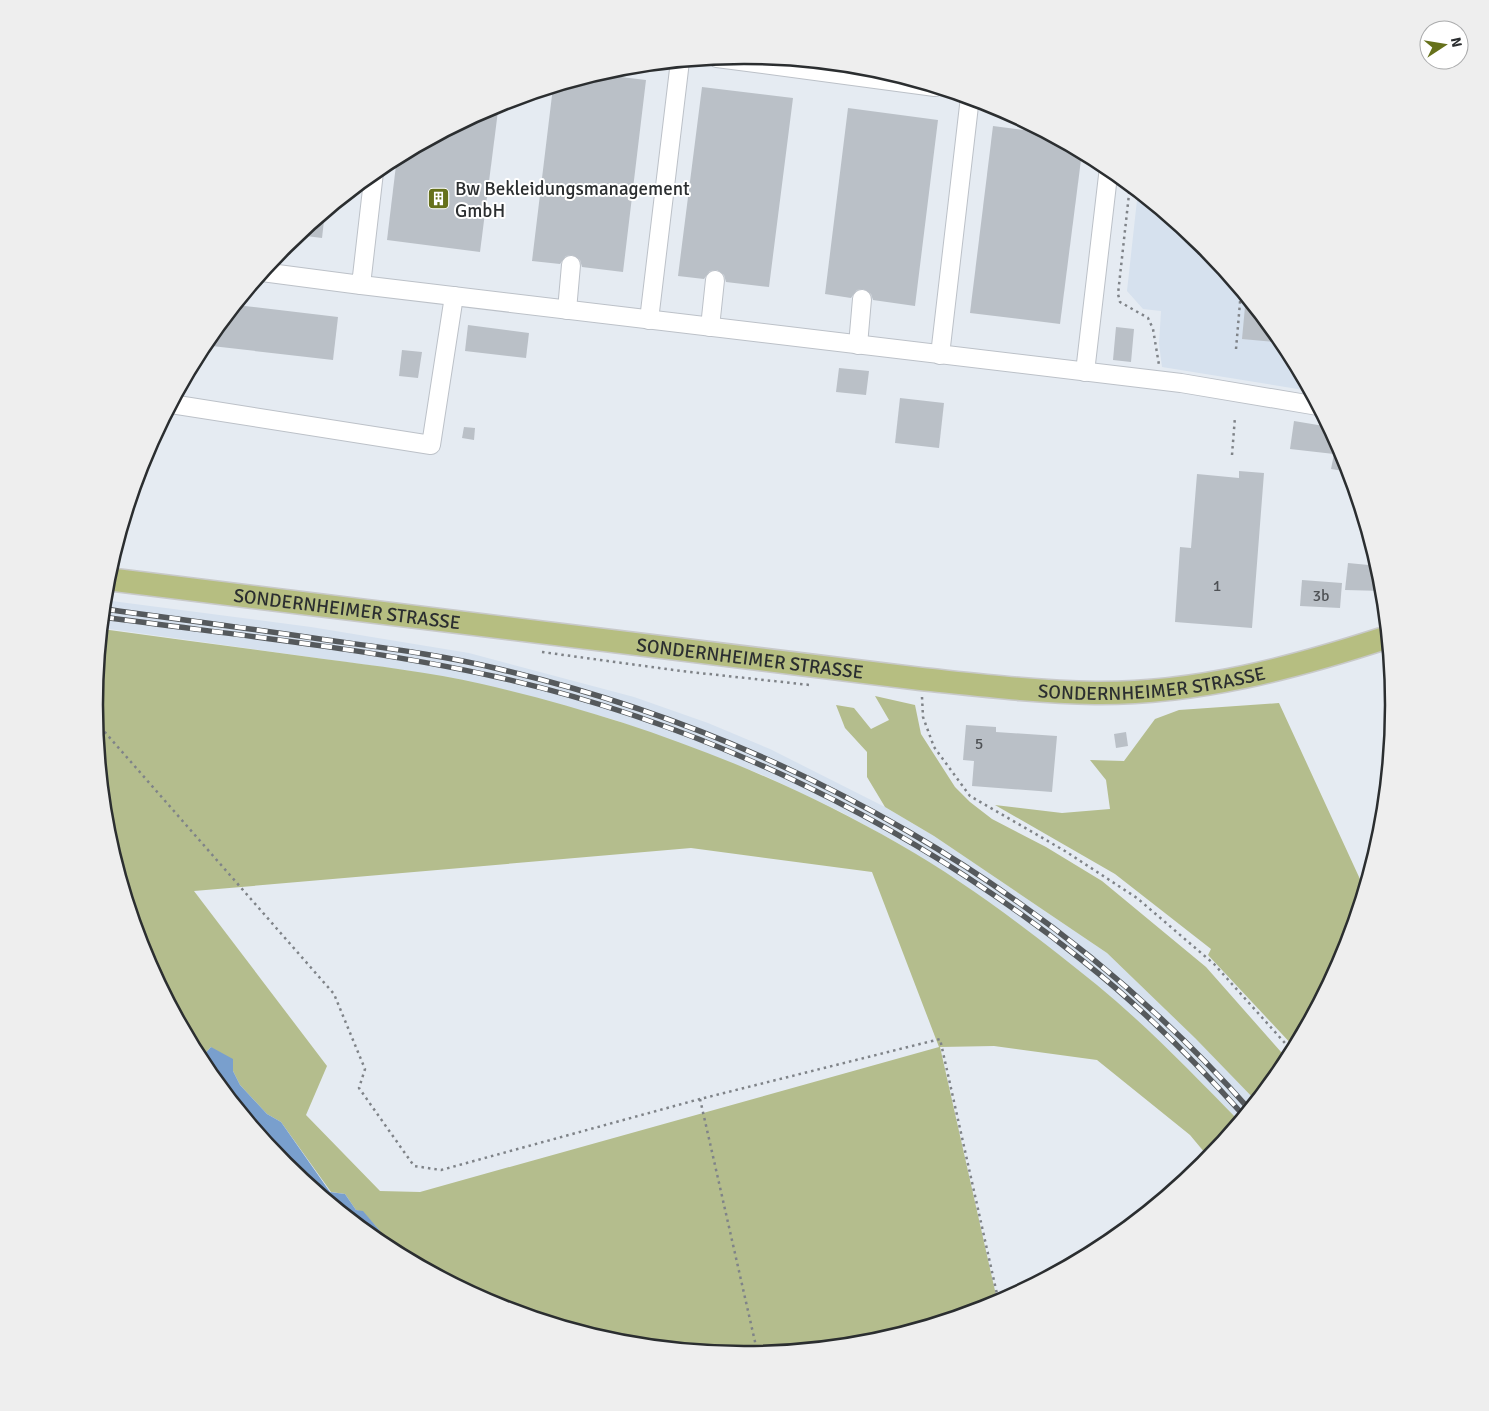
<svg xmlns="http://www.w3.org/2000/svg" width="1489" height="1411" viewBox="0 0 1489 1411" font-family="Signika,sans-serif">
	<rect width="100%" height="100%" fill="#e5ebf2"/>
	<!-- built -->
	<g fill="#d6e1ee">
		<path d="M1138,191L1205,246L1286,344L1310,391L1162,367L1159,344L1161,311L1143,309L1127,291Z"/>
		<path d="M104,600L311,627L469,653L634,697L708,723L770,749L885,807L934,836L1107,953L1195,1038L1257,1102L1240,1122L1171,1052L1099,987L1016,922L901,845L841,812L763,775L615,720L539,699L410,671L102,628Z"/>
	</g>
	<!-- green -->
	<g fill="#b4bd8d" fill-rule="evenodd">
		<path d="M102,629C176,639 250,649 324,659C376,666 430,672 482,684C627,717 770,770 899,844C969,884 1034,934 1097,985C1148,1027 1194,1075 1240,1122L1210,1159L1190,1135L1097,1060L994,1046L940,1047L998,1304L871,1344L744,1356L617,1343L495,1306L396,1253L382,1240L380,1231L363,1212L356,1210L345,1194L331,1192L281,1122L267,1114L240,1085L233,1071L211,1047L200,1059L143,954L106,832L94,705ZM691,848L872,872L939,1047L420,1192L380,1191L306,1115L327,1066L194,891Z"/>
		<path d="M875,696L915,705L921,734L955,787L970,802L992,819L1046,847L1102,881L1206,967L1289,1061L1257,1102L1195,1038L1107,953L934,836L885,807L867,777V752L845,728L836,705L854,708L871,729L889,720Z"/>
		<path d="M1279,703L1365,890L1345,955L1295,1048L1208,955L1211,949L1115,874L995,805L1062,813L1110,809L1106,780L1090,760L1124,761L1155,719L1179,710Z"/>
	</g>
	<!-- water -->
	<path fill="#799fcd" d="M211,1047L233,1059V1071L240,1085L267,1114L281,1122L330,1192L345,1194L356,1210L363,1211L380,1231L382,1240L396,1253L383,1246L284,1165L203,1067L200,1059Z"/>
	<!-- building -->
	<g fill="#bac0c7">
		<path d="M596,74L646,80L623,272L582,267L580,260L572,255L566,256L560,264L532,261L553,87Z"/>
		<path d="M702,87L793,98L769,287L726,282L724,275L717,270L710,271L704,279L678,276Z"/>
		<path d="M499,103L480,252L387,240L397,157Z"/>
		<path d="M848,108L938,120L915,306L873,300L871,294L863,289L857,290L851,298L825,294Z"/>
		<path d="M993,126L1047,133L1082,152L1060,324L970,313Z"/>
		<path d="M325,212L322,238L298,235Z"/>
		<path d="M1246,296L1261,315L1285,343L1242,339Z"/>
		<path d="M236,305L338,317L333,360L203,345Z"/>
		<path d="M468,325L529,333L526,358L465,351Z"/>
		<path d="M1116,327L1134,329L1131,362L1113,360Z"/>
		<path d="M402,350L422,352L418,378L399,376Z"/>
		<path d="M839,368L869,371L866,395L836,392Z"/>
		<path d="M900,398L944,403L939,448L895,443Z"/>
		<path d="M1294,421L1330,427L1346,457L1350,472L1331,469L1334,454L1290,449Z"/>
		<path d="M464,427L475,428L474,440L462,438Z"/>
		<path d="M1239,471L1264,473L1252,628L1175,622L1180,547L1191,548L1197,474L1239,478Z"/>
		<path d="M1348,563L1379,566L1384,591L1345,590Z"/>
		<path d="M1302,580L1342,583L1340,608L1300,606Z"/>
		<path d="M966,725L996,727V732L1057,736L1052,792L972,786L974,761L963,760Z"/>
		<path d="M1126,732L1128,746L1116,748L1114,734Z"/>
	</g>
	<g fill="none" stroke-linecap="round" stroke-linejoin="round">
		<defs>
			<g id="minor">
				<path d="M717,58L935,87"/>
				<path d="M262,272L361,285L374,172"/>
				<path d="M361,285L1181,383L1318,406"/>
				<path d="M567,310L571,265"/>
				<path d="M649,320L680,61"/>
				<path d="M710,327L715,280"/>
				<path d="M858,345L862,299"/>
				<path d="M940,355L970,97"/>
				<path d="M1085,372L1109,167"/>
				<path d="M171,404L431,445L454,296"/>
			</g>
			<g id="major">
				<path id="s1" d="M107,579L921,679C979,685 1037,692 1095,693C1196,694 1293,668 1388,637"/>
			</g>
		</defs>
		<!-- minor casing -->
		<use href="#minor" stroke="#bcc1c8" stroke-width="20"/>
		<!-- major casing -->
		<use href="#major" stroke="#c8c9c9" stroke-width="25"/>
		<!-- path -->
		<g stroke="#7f8388" stroke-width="2.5" stroke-dasharray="2.5 4" stroke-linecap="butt">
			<path d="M1130,185L1118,294L1120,302L1148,318L1153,329L1159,365"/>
			<path d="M1236,349L1241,291"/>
			<path d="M1232,455L1235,417"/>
			<path d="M542,652L681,671L810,685"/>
			<path d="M922,697L923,717L934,747L970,796L1065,851L1137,898L1214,964L1293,1052"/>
			<path d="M96,722L334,994L365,1069L359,1088L414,1166L441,1170L700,1099"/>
			<path d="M758,1355L700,1099L940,1039L999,1303"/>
		</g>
		<!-- minor -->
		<use href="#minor" stroke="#fff" stroke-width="18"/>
		<!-- major -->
		<use href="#major" stroke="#b6be81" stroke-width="22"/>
		<defs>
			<g id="rail">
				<path d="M104,609C178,619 253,629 327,640C385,648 443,655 499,669C785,736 1055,889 1250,1110"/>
				<path d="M103,617C234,635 368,648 497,677C709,725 913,825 1083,961C1141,1007 1195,1061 1245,1117"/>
			</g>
		</defs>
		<!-- rail casing -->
		<use href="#rail" stroke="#55595c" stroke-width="5.5"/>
		<!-- rail -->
		<use href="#rail" stroke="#fff" stroke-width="4" stroke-dasharray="11" stroke-linecap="butt"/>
	</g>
	<!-- icons -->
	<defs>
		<symbol id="building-square" viewBox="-11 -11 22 22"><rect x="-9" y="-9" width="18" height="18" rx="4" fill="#66711b" stroke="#fff"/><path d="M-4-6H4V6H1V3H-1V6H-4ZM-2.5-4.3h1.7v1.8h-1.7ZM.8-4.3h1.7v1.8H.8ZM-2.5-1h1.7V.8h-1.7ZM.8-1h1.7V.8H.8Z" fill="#fff"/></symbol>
	</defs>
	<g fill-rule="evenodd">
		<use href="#building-square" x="426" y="186" width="25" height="25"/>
	</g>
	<g text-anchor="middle" stroke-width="4" stroke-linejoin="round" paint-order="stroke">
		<!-- number labels -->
		<g font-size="16" fill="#4f5256">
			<text x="1217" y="591">1</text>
			<text x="1321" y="601">3b</text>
			<text x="979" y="749">5</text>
		</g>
		<!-- poi labels -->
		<g font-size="19" fill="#2b2e30" stroke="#fff" text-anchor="start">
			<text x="455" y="195">Bw Bekleidungsmanagement<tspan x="455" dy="22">GmbH</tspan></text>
		</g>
		<!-- street labels -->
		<g font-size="19" fill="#2b2e30" stroke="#fff">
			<text dy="7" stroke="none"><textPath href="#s1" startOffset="242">SONDERNHEIMER STRASSE</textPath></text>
			<text dy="7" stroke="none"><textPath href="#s1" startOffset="648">SONDERNHEIMER STRASSE</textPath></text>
			<text dy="7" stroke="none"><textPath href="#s1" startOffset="1052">SONDERNHEIMER STRASSE</textPath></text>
		</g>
	</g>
	<!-- crop -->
	<path d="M0 0H1489V1411H0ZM103 705a641 641 0 1 1 1282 0a641 641 0 1 1-1282 0Z" fill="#eee" fill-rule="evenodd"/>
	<path fill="none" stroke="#2b2e30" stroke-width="2.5" d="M103 705a641 641 0 1 1 1282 0a641 641 0 1 1-1282 0Z"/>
	<!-- north arrow -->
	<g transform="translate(1444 45) rotate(78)"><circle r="24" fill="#ffffff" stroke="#aaabac"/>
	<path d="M0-4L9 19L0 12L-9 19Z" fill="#66711b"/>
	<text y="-8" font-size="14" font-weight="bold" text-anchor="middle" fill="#2b2e30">N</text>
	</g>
</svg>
